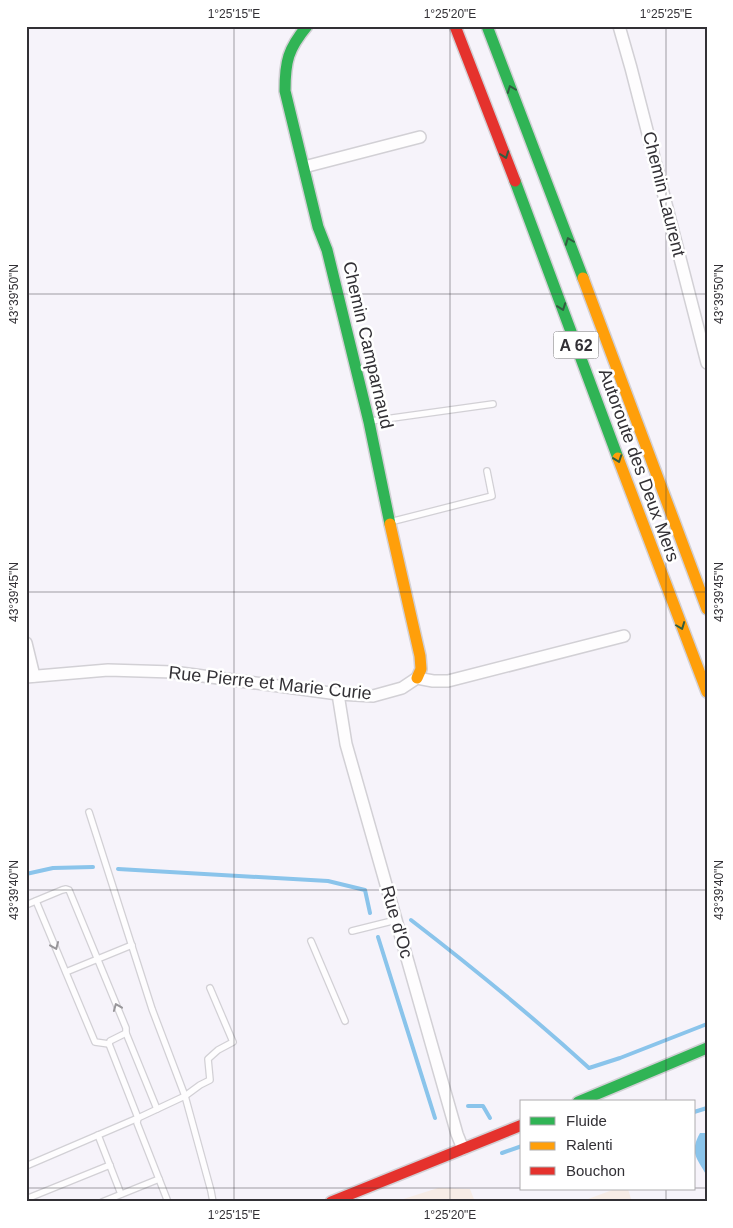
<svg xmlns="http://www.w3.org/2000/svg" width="733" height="1228" viewBox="0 0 733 1228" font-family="Arial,sans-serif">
	<rect width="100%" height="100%" fill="#f6f3fa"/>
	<!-- industrial -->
	<g fill="#f7ece6">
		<path d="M438,1188L470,1189L475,1202H394Z"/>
		<path d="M615,1189H628L632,1202H580Z"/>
	</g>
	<!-- water -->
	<path fill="#8ac4eb" d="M700,1133H707V1176C697,1158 689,1153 700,1133Z"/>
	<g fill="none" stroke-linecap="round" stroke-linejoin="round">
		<!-- stream -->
		<g stroke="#8ac4eb" stroke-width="4">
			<path d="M118,869L328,881L365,890L370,913"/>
			<path d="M26,874L53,868L93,867"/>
			<path d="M411,920C472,967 532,1016 589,1068L620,1058L707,1024"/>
			<path d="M378,937L435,1118"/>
			<path d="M468,1106H483L490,1118"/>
			<path d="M694,1112L707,1108"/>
			<path d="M502,1153L522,1146"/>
		</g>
		<defs>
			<g id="lane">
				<path d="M371,421L493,404"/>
				<path d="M390,522L492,496L487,471"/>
				<path d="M89,812L152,1009L185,1096L211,1191L213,1202"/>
				<path d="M36,901L95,1042L109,1044"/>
				<path d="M26,905L62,890L66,889L69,890L126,1028V1033L110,1041L109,1044"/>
				<path d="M352,931L396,920"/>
				<path d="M311,941L345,1021"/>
				<path d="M66,972L132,945"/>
				<path d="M126,1033L157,1109"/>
				<path d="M109,1044L138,1118L137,1123L168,1202"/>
				<path d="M98,1135L121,1194"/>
				<path d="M26,1166L138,1118L185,1096L200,1085L210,1080L208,1059L218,1050L233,1042L210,988"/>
				<path d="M26,1199L110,1165"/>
				<path d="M102,1202L159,1179"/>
			</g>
			<g id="street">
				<path d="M619,26L631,68L707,363"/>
				<path d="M304,167L420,137"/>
				<path d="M26,643L34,676"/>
				<path d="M26,677L108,670L173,672L338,694L373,696L402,688L417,678L433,681H448L624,636"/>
				<path d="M338,694L346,744L457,1134L463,1149"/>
			</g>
			<g id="fast">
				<path d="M307,26C288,49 285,61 285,91L318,227L327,250L369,422L390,524"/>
				<path d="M487,26L583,278"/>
				<path d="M515,181L618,458"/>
				<path d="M578,1102L707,1048"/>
			</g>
			<g id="slow">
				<path d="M583,278L707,609"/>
				<path d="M618,458L707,692"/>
				<path d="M390,524L420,656L421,669L417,678"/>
			</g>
			<g id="jam">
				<path d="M455,26L515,181"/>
				<path d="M331,1202L522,1125"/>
			</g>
		</defs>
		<!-- lane casing -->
		<use href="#lane" stroke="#d2d0d5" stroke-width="8"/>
		<!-- street casing -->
		<use href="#street" stroke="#d2d0d5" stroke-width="14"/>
		<!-- fast casing -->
		<use href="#fast" stroke="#d2d0d5" stroke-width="14"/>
		<!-- slow casing -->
		<use href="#slow" stroke="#d2d0d5" stroke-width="14"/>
		<!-- jam casing -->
		<use href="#jam" stroke="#d2d0d5" stroke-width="14"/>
		<!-- lane -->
		<use href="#lane" stroke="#fefdfe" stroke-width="5.5"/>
		<!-- street -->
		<use href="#street" stroke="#fefdfe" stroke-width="11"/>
		<!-- fast -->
		<use href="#fast" stroke="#30b455" stroke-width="11"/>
		<!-- slow -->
		<use href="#slow" stroke="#ff9f0a" stroke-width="11"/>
		<!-- jam -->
		<use href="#jam" stroke="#e5322d" stroke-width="11"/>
	</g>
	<!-- one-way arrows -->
	<defs><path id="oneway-chevron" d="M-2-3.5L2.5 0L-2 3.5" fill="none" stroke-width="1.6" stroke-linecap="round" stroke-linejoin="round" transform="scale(1.25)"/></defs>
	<g stroke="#315e40">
		<use href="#oneway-chevron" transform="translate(511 89) rotate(-111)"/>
		<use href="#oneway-chevron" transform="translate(505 155) rotate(70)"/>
		<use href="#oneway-chevron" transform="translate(569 241) rotate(-111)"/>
		<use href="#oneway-chevron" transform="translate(562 307) rotate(70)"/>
		<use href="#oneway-chevron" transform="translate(618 459) rotate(70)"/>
		<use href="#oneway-chevron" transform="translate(681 626) rotate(69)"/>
	</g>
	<g stroke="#98969a">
		<use href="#oneway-chevron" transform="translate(55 946) rotate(67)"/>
		<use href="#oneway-chevron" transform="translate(117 1007) rotate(-112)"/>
	</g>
	<!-- ticks -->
	<path fill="none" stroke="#323035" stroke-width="1" stroke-opacity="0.45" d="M234,26V1202M450,26V1202M666,26V1102M26,294H707M26,592H707M26,890H707M26,1188H522M694,1188H707M666,1189V1202"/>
	<g text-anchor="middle" stroke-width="5" stroke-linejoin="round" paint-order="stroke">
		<!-- shield labels -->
		<rect fill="#fff" stroke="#706e72" stroke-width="1" x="553.5" y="331.5" width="45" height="27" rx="4"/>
		<g font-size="16" font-weight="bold" fill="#323035">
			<text x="576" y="351">A 62</text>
		</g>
		<!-- street labels -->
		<g font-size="18" fill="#323035" stroke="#fff">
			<text transform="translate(664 194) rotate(76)" y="6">Chemin Laurent</text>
			<text transform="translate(368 345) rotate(77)" y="6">Chemin Camparnaud</text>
			<text transform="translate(639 465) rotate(70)" y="6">Autoroute des Deux Mers</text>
			<text transform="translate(270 683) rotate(6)" y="6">Rue Pierre et Marie Curie</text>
			<text transform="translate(397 922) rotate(74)" y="6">Rue d'Oc</text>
		</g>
	</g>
	<!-- border -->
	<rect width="733" height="1228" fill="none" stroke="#ffffff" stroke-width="55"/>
	<!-- legend -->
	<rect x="520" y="1100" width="175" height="90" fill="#ffffff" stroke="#adacae"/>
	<rect x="530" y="1117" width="25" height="8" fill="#30b455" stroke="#adacae"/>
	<text x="566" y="1126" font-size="15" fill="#323035">Fluide</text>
	<rect x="530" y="1142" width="25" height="8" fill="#ff9f0a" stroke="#adacae"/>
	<text x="566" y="1150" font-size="15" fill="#323035">Ralenti</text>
	<rect x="530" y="1167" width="25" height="8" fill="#e5322d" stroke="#adacae"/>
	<text x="566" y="1176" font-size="15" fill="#323035">Bouchon</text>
	<rect x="28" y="28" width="678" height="1172" fill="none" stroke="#323035" stroke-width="2"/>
	<g font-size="12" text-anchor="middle" fill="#323035">
		<text x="234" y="18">1°25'15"E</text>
		<text x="450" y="18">1°25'20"E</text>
		<text x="666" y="18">1°25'25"E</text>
		<text transform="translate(14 294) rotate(-90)" y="4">43°39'50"N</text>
		<text transform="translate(719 294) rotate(-90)" y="4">43°39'50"N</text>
		<text transform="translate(14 592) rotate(-90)" y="4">43°39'45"N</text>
		<text transform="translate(719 592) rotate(-90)" y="4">43°39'45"N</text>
		<text transform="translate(14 890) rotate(-90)" y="4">43°39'40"N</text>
		<text transform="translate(719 890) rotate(-90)" y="4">43°39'40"N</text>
		<text x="234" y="1219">1°25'15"E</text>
		<text x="450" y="1219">1°25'20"E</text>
	</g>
</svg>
